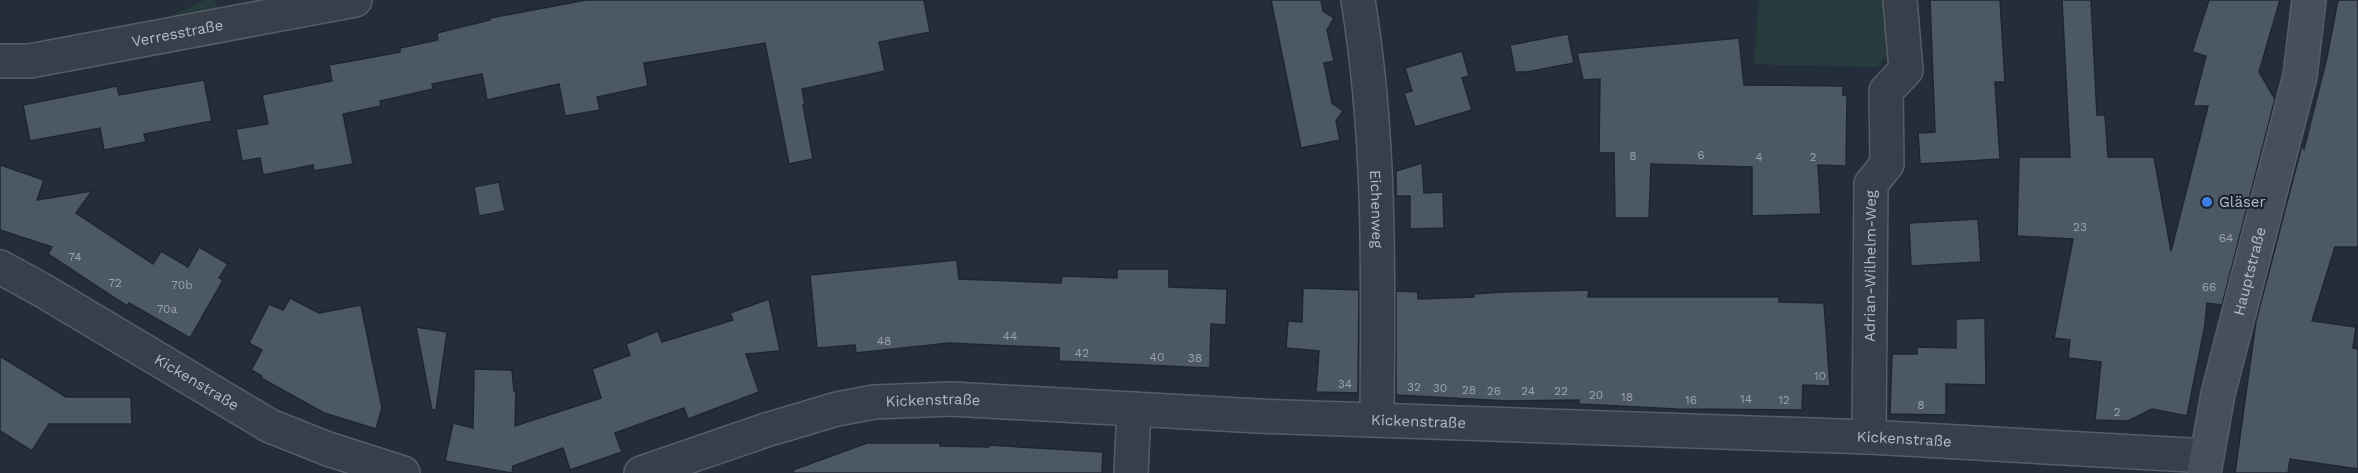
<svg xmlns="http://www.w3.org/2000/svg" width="2358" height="473" viewBox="0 0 2358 473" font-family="'Work Sans',sans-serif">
	<rect width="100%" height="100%" fill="#242e3a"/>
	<!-- green -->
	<g fill="#273b3c">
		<path d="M205,0H214L220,11L170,21L168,17Z"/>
		<path d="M1759,0H1894L1896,44L1878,67L1775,65L1754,63Z"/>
	</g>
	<!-- building -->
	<g fill="#4c5865" stroke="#1e2731" stroke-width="1.5">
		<path d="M586,0H924L930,32L879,42L885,71L802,89L805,105H803L813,159L789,164L765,43L644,63L648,86L597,97L600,110L565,116L559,84L487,100L482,74L432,84L433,89L380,101L381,106L343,114L353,164L314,171L313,165L263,175L260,158L242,161L236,129L268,124L262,95L332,81L329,65L400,52V48L438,40L437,33L490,20V18Z"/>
		<path d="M1271,0H1321L1323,11L1334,18L1327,30L1334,61L1324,63L1332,103L1343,111L1336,121L1340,140L1301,148Z"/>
		<path d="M1930,0H2000L2005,82H1995L2000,159L1920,164L1918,133L1935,132Z"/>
		<path d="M2062,0H2091L2097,115H2105L2108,157H2154L2171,251L2208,106H2193L2206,56L2192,52L2209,0H2280L2259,72L2275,99L2222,305L2207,303L2205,325L2187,416L2152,409L2128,421L2095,420L2101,362L2068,358L2070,340L2054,338L2073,239L2017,236L2019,157H2070Z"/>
		<path d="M2338,0H2358V247H2335L2312,321L2356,327L2353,348L2358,349V469L2290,459L2288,473H2235L2256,321L2302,145L2304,149L2327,57Z"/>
		<path d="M1568,34L1574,63L1527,72H1515L1510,45Z"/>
		<path d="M1739,38L1744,85L1843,86V95L1847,96L1846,166L1818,165L1821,214L1752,216V167L1651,164L1649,218H1615L1614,153H1599L1600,79L1583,80L1577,53Z"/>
		<path d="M1462,51L1469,76L1462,78L1472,110L1415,127L1404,93L1412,91L1405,68Z"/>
		<path d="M204,80L212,121L144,134L146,142L104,150L100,128L30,141L23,105L117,86L119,95Z"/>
		<path d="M1422,163L1424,193L1443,192L1444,228L1410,229V196H1396V171Z"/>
		<path d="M0,165L44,180L37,200L92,191L76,213L153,264L161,251L188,267L199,247L228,264L219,278L223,280L190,338L129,303L127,306L48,254L52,247L0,230Z"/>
		<path d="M499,182L505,211L479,216L474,187Z"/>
		<path d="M1978,219L1981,262L1911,266L1909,223Z"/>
		<path d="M957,260L959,279L1061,283L1062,276L1117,278V269H1169V287L1227,289L1226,325L1211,324L1210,368L1059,361V348L949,343L856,353L855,345L817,348L810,275Z"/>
		<path d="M1303,288L1359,290L1358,393L1316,392L1319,351L1286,348L1288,321L1302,322Z"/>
		<path d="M1589,290L1588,297H1779V302L1824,303L1830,386L1803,385L1802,410L1677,409L1579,404V400L1506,401L1396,395V291L1418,292V299L1474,297V294L1503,292Z"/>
		<path d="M290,298L319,313L361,305L382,408L376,429L324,413L261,378L262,376L251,370L262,350L249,343L269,304L283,310Z"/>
		<path d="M769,299L780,351L746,354L759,392L688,419L684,408L615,433L622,452L570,470L563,448L513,466L512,473L445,461L453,423L473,428L474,369L512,370L514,391L516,390L515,426L601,398L592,369L630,355L626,344L658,331L662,342L733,320L730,313Z"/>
		<path d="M1985,318L1986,385L1946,384V415L1890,414L1892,354H1917V347L1956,348V319Z"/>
		<path d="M416,327L447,332L436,410H432Z"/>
		<path d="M0,356L66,397H131L132,424H49L32,451L0,431Z"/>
		<path d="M867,443H940V446L989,447V445L1103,452L1102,473H794L793,470Z"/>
	</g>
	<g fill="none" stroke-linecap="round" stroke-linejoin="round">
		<defs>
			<g id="street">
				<path id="s1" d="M1358,0C1381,139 1378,279 1377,419"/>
				<path id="s2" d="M0,61H30L355,0"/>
				<path id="s3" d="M0,267L42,290L270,426L328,449L403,473"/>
				<path id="s4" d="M1869,437L1871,184L1887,164L1886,91L1906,70L1900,0"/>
				<path id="s5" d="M641,473L766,430L837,409L874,402L952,399L1258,416L1869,437L2207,456"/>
				<path d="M1131,473L1134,409"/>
			</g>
			<g id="secondary">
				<path id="s6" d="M2204,473L2218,394L2300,76L2309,0"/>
			</g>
		</defs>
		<!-- street casing -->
		<use href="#street" stroke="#555e68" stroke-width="36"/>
		<!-- secondary casing -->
		<use href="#secondary" stroke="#555e68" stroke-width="36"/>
		<!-- street -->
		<use href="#street" stroke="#37404a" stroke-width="33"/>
		<!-- secondary -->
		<use href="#secondary" stroke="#464f5d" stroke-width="33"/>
	</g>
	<!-- markers -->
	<circle fill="#3f7fe0" stroke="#1c252f" stroke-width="2" cx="2207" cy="202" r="6"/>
	<g text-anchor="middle" stroke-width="4.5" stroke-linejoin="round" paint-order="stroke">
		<!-- number labels -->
		<g font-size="12" fill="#99a2ae">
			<text x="1701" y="159">6</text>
			<text x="1633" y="160">8</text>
			<text x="1759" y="161">4</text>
			<text x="1813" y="161">2</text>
			<text x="2080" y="231">23</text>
			<text x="2226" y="242">64</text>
			<text x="75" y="261">74</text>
			<text x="115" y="287">72</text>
			<text x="182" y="289">70b</text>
			<text x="2209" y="291">66</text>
			<text x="167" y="313">70a</text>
			<text x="1010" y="340">44</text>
			<text x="884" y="345">48</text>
			<text x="1082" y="357">42</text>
			<text x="1157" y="361">40</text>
			<text x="1195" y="362">38</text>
			<text x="1820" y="380">10</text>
			<text x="1345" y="388">34</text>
			<text x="1414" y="391">32</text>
			<text x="1440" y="392">30</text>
			<text x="1469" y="394">28</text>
			<text x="1494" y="395">26</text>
			<text x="1528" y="395">24</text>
			<text x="1561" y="395">22</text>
			<text x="1596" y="399">20</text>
			<text x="1627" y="401">18</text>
			<text x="1746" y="403">14</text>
			<text x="1691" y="404">16</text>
			<text x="1784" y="404">12</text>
			<text x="1921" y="409">8</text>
			<text x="2117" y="416">2</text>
		</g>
		<!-- street labels -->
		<g font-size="15" fill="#b3bbc6" stroke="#1c252f">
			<text dy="5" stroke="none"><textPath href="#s2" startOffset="180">Verresstraße</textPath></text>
			<text dy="5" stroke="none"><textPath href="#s1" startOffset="210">Eichenweg</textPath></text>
			<text dy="5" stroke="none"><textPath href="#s4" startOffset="171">Adrian-Wilhelm-Weg</textPath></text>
			<text dy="5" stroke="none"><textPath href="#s6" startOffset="207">Hauptstraße</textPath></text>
			<text dy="5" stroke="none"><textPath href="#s3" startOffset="228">Kickenstraße</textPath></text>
			<text dy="5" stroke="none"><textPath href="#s5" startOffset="303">Kickenstraße</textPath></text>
			<text dy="5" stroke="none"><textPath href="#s5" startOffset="789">Kickenstraße</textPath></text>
			<text dy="5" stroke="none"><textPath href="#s5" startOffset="1275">Kickenstraße</textPath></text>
		</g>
		<!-- poi labels -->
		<g font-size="15" fill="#b3bbc6" stroke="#1c252f" text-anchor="start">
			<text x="2219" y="207">Gläser</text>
		</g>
	</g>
</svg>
